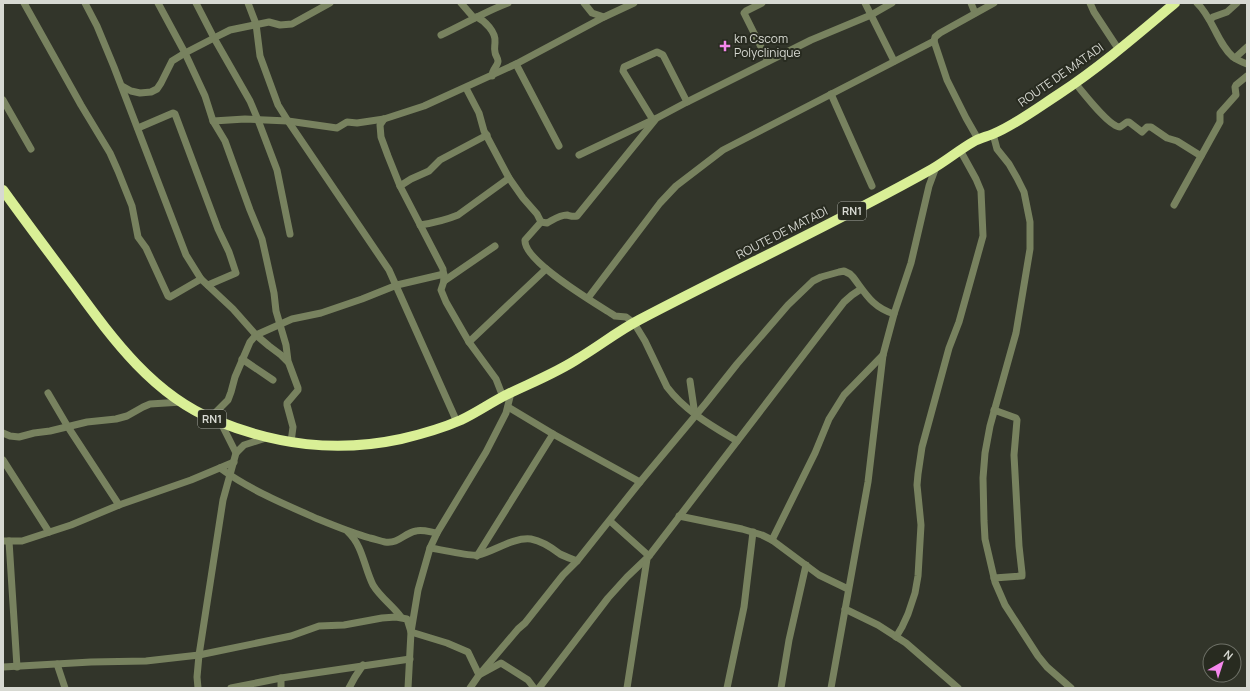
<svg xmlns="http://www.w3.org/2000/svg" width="1250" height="691" viewBox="0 0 1250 691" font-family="Manrope,sans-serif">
	<rect width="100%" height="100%" fill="#32352a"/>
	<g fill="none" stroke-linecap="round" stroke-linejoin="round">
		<!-- minor -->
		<g stroke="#78825f" stroke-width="7">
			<path d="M24,3L81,105L110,153L118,171L132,206L138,237L146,248L168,296L170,297L201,279"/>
			<path d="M85,3L97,26L114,67L186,255L201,279L233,309L256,335L269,346L281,355L287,361"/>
			<path d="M158,3L185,53L205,96L213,121L225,141L250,210L262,239L274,293L276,311L286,345L288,361L298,388V390L287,403V405L293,427L291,442"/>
			<path d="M196,3L214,38L250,101L258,120L277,170L290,234"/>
			<path d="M248,3L256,24L260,56L278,105L288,121L389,270L457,422"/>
			<path d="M461,3L474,18"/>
			<path d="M584,3L592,13L604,17"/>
			<path d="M762,3L746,11L744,13L768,61"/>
			<path d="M865,3L894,61"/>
			<path d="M971,3L975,13"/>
			<path d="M1090,3L1094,12L1119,50"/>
			<path d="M1197,3C1213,18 1217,43 1233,57C1237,60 1242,62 1247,64"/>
			<path d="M477,17C485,21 496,32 495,42C495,46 494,48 495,52C495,55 498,58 498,61C498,66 492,69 492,76"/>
			<path d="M1210,20L1213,17L1227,12L1237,3"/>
			<path d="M441,35C463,25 484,12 508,3"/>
			<path d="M1235,58L1247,47"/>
			<path d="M516,64L559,146"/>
			<path d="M1075,83C1083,92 1109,127 1120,127L1127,122H1129L1142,132L1147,127H1151L1167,138L1177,141L1201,156"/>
			<path d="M122,86L131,91L140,93L151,92L157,89L161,83L172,61L185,53L214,38L230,30L269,22L280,25L292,24L330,3"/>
			<path d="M466,88L479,113L484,131L509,178L523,198L537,214L541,222L525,240C523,261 595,303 612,314L615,316L626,317L634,323L645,341L667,387C685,411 712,426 737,441"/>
			<path d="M831,94L872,186"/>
			<path d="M3,100L31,149"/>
			<path d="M384,119L380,125L381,137L388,156L400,186L443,269L444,281L441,290L446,302L469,342L496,379L503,397"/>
			<path d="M653,120L623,71L624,67L657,52L663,55L687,102"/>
			<path d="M213,121L245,119L288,121L337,128L347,122L357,123L384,119L424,106L516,64L604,17L634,3"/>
			<path d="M138,128L173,113L175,114L218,229L229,252L236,273L208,285"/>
			<path d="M993,134L997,149L1009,164L1017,178L1024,192L1030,222V249L1016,333L990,426L985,453L983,478L984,521L985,539L995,582L1005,605L1038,656L1047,667L1071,688"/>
			<path d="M978,139L966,118L947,80L934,41L935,37L940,33L994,3"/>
			<path d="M579,155L657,118L687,102L811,40L871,15L892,3"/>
			<path d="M400,186L411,179L429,171L440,160L487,135"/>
			<path d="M1174,205L1220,122V113L1236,95L1235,87L1236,85L1247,76"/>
			<path d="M541,222L547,223C553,220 559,215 567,215C571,216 573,217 577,216L655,120"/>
			<path d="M420,225C433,223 446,220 458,215L509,178"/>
			<path d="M444,281L495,246"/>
			<path d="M588,298L660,203L676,186L723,150L934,41"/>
			<path d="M469,342L546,269"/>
			<path d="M242,359L273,380"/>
			<path d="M690,381L695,415"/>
			<path d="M48,393L68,427L119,505"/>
			<path d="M508,407L553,434L640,482"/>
			<path d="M210,418L228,400L231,392L235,377L250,342L256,335L292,319L321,313L362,299L397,285L444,274"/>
			<path d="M221,423L236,453"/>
			<path d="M3,433L10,436L19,437L34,433L50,431L87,422L116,419L127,416L143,407L150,404L182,402"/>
			<path d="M3,460L49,532"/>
			<path d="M220,468C250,490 284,504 318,519C335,526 352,533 370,538C375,539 380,541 385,542C399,544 404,533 416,531C422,529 430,532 437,533"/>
			<path d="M679,516L742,529L762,535L772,540L819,575L848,589"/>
			<path d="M610,521L649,556"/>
			<path d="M348,532C363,546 364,567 373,585C380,597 393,606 401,617"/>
			<path d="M772,540L815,453L829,419L844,395L883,355"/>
			<path d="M3,541H22L71,525L119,505L191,480L234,462"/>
			<path d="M9,541L17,667"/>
			<path d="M430,548C439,549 472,557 478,555C495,551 513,537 531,539C542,541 551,547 560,554C566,557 572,559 577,561"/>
			<path d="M477,556L553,434"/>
			<path d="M994,578L1021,576H1022V573L1019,546L1014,455L1017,420L1016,418L994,410"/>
			<path d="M845,609L878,625L906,643L958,688"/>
			<path d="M896,637L902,627L908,614L915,593L918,576L921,525L917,485L918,474L922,447L949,348L959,322L983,236L981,191L976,179L960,150"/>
			<path d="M57,664L65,688"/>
			<path d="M3,667L91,662L146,661L199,655L291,636L319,626L344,625L382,618L396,617L407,619L411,632L447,643L468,652L479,675L518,629L525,623L563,575L577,561L640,482L706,403L737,364L788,305L813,281L821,277L839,272L844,271L850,274L853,277C866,294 872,307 894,314"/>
			<path d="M198,688L197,677L199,655L223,500L236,453L244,445L266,438"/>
			<path d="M231,688L281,678L410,659"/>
			<path d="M281,688V678"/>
			<path d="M349,688L355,677L363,665"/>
			<path d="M408,688L411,632L418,590L430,548L437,533L486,452L506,413L511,393"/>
			<path d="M470,688L479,675L501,663L528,680L534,688"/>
			<path d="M539,688L608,598L627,577L649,556L844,302L852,295L861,289"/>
			<path d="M627,688L647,559"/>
			<path d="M727,688L744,607L753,532"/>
			<path d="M781,688L789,640L806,565"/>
			<path d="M831,688L868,482L883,355L894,314L911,263L929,186L936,167"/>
		</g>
		<!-- highway -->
		<path stroke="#d9ef96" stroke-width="10" d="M3,190C26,222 50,254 74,286C112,338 153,395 215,420C276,445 336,453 401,439C418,435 445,427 461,420C478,412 493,401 510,393C533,382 558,372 579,358C599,346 618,331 639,320C736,269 836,223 932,169C946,161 959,150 973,142C980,138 986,137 993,134C1015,125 1039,107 1059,94C1100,67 1137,35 1175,3"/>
	</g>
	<!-- markers -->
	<path fill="#f688ed" stroke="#282b20" stroke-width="1.5" d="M723 40h4v4h4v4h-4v4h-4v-4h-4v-4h4z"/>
	<g text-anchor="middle" stroke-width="4" stroke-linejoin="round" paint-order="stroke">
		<!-- shield labels -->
		<g fill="#282b20" stroke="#a2a59d" stroke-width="1">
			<rect x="838" y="202" width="28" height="18" rx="3"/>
			<rect x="198" y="410" width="28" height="18" rx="3"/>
		</g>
		<g font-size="11" font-weight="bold" fill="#d7d9d2">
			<text x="852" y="215">RN1</text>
			<text x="212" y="423">RN1</text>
		</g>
		<!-- poi labels -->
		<g font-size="12" fill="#d7d9d2" stroke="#282b20" text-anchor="start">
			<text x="734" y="43">kn Cscom<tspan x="734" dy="14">Polyclinique</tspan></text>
		</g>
		<!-- street labels -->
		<g font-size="12" fill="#d7d9d2" stroke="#282b20">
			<text transform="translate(1061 75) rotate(-35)" y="4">ROUTE DE MATADI</text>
			<text transform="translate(782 233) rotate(-27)" y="4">ROUTE DE MATADI</text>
		</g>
	</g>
	<!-- border -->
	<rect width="1250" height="691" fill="none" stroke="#d7d9d2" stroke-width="8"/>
	<!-- north arrow -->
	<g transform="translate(1222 663) rotate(39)"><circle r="19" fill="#282b20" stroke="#6e7167"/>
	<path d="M0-3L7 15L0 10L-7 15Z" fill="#f688ed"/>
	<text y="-6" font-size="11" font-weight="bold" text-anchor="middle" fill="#d7d9d2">N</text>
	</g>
</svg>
